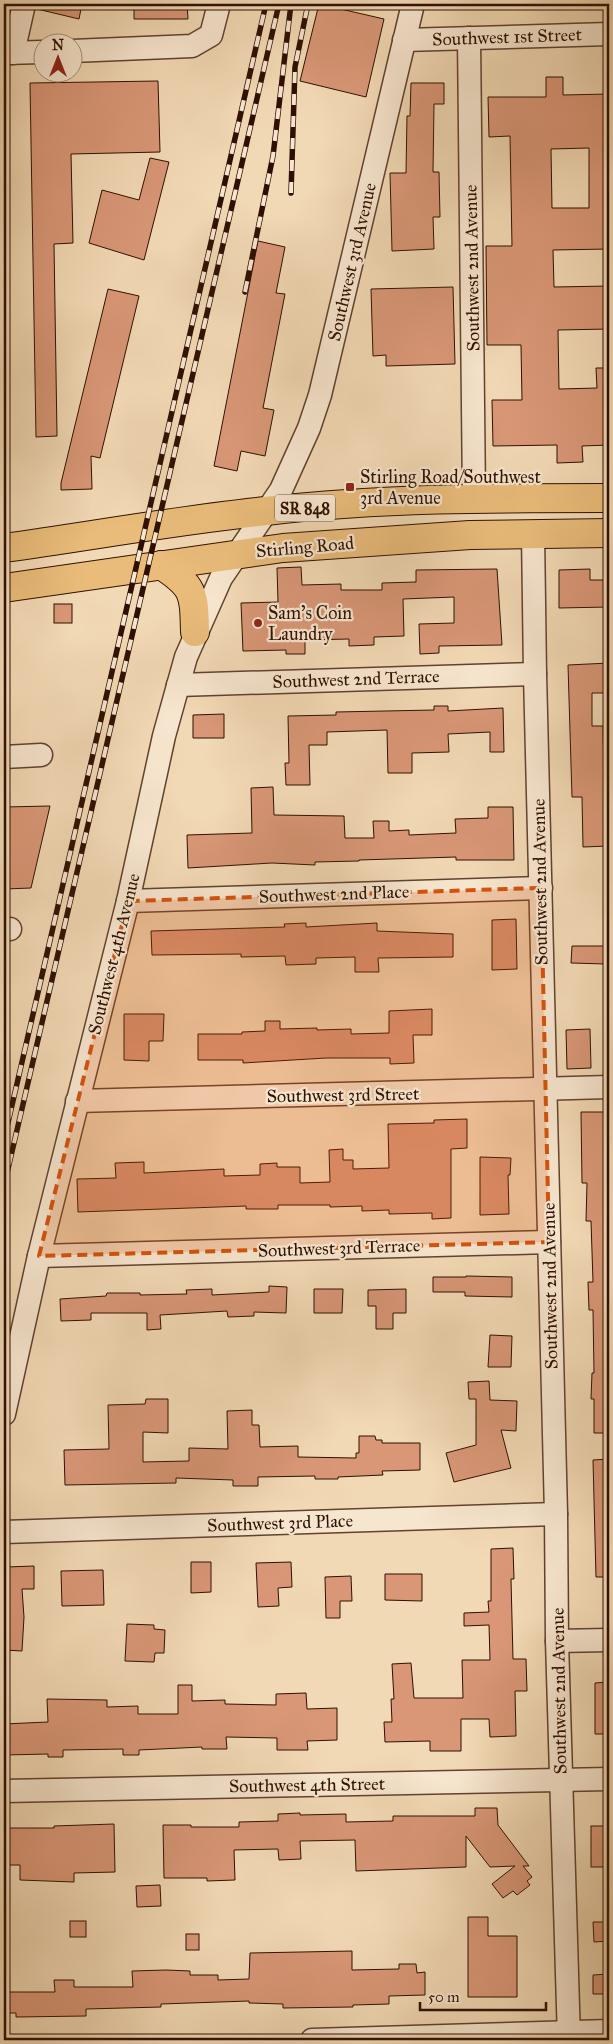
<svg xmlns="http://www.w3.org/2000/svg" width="613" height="2044" viewBox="0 0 613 2044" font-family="'IM FELL Great Primer',serif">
	<rect width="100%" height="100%" fill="#f2d9b5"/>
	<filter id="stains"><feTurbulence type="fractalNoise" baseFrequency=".004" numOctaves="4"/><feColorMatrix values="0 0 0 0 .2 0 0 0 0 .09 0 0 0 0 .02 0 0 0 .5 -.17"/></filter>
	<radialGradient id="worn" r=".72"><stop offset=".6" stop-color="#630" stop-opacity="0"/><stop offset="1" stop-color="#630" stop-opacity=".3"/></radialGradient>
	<!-- building -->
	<g fill="#d99777" stroke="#2f1000" fill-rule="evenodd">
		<path d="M38,4H82L79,19L37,9Z"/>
		<path d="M134,4H187L188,19H134Z"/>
		<path d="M319,4L384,19L366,97L300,81Z"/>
		<path d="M546,77H563V95L609,94V249L553,250L554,287L609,286V329L558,330L559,389L597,388L596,368H609V445L582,446L583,462L557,463V445L493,446L492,400H522L521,345H487L486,246H512L510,136L489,137L488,97H546ZM589,148V208H552L551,149Z"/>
		<path d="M158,81L160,152L71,154L73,243L54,244L57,436L36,437L30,83Z"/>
		<path d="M411,83H444V104H434L433,172H439L440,217H433L434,249L392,251L390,173H406L407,116H410Z"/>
		<path d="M150,158L169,162L144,260L89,243L102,190L139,200Z"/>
		<path d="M258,241L285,247L276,293L285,294L263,408L274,410L265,456L241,451L237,471L214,466Z"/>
		<path d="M453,287L455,364L386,366V355L373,356L371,289Z"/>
		<path d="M108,289L139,296L100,458L91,456L92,489L61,490V483Z"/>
		<path d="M301,567L302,585L341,584V590H382V583L416,582V570L497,569L502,645L439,646V653L420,654L419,624L454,623V597L403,599L404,636L374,637V645L349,646V639L305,640V654H286V650L243,651L241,603L278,602L277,568Z"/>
		<path d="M590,569V580H609V607L559,608V570Z"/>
		<rect x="54" y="604" width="18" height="19"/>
		<path d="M609,663V693H592V726H603L604,776H609V846L583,847L582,797H572L568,665Z"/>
		<path d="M434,706H448V711L503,708L504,752H490V732L448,734L449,752L412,753V773H388L387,730L327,732V745H309L310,785H286L285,763H289L288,716L336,715V712L434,710Z"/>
		<path d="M224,714V738H193V715Z"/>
		<path d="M273,787L274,815L344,816L345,838H374L373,821H389V831L409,830V835L456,833L455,819L488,818V807H513L514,860H456V857L359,860V861L315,862V865L272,863L188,868L187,835L252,833L251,788Z"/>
		<path d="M50,806L31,888L5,889L4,807Z"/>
		<path d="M516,919L517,969L492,970V920Z"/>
		<path d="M306,923V927L377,923V931L453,934V957L378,958L379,972H355V957L316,958V964L286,965L285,956L241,957V954L152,955L151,931L285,927L284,924Z"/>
		<path d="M572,946H606V964L571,963Z"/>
		<path d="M432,1009V1035H413L414,1063L390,1064V1058H326L243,1063V1060H198V1034H242V1032L265,1031V1021H280V1029L317,1028V1030L351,1029V1034L389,1033V1011Z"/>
		<path d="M124,1014H164L163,1041H149V1061L124,1060Z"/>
		<path d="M590,1029L591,1068L567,1069L566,1030Z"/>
		<path d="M581,1112H609V1433H594V1399H591L592,1373H594L593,1310H589L588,1282H593L591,1221H586L587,1183H582Z"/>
		<path d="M467,1119V1148L451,1149V1218L432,1219V1213L389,1214V1210L362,1211V1206L330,1207V1205H278V1209H246V1206L78,1212L77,1179L116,1178L115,1163L144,1162V1173L224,1169V1176L260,1175V1164L277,1163V1167H300V1183L330,1182L329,1150L343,1149V1160H353V1169L389,1168L388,1124L434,1123V1120Z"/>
		<path d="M480,1157L511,1158L510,1175H508L509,1214L480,1215Z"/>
		<path d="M466,1276L512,1277V1297L465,1296V1292H433V1277H466Z"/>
		<path d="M269,1286L287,1287L286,1313L254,1312V1316L228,1317L227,1311L160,1315L161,1329L147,1330V1313H91V1320L61,1321L60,1299L106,1296L107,1293H140V1295L187,1294L186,1290L212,1289V1295L269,1292Z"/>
		<path d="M314,1289H343L342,1313H314Z"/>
		<path d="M406,1289V1313H393V1329H376V1306H368V1290Z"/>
		<path d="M490,1335L512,1336L511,1367H488Z"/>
		<path d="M489,1381L490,1400L517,1401L516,1431L501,1430L511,1468L454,1482L446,1453L476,1445V1399H469L468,1382Z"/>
		<path d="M146,1399H168V1433L143,1432V1462L189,1461V1448L228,1449L227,1411L252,1410V1425H259L260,1447L298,1446V1457L356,1458V1453H359V1436H375L376,1440H382V1443H420V1470L382,1471L383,1475L338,1477V1479H315V1476L258,1477V1486H233V1480L176,1478V1483L65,1485L64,1450L109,1449L108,1405L145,1404Z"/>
		<path d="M609,1459V1577H596L593,1460Z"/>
		<path d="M513,1548L514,1579H511L513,1659H526L527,1691H515L516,1736L490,1737L489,1719H461V1751H430V1741L385,1742L384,1722H392L391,1699H394L392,1664L411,1663L414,1698H463L462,1660H490L489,1625L464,1626V1613L489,1612L488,1601H491V1549Z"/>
		<path d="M191,1562H211V1592L191,1593Z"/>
		<path d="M291,1562L292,1587L278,1588L279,1606L258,1607L256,1563Z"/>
		<path d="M34,1566V1589H22L24,1617L22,1651L4,1650V1616H6V1567Z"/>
		<path d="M103,1570L104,1605L62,1606L61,1571Z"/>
		<path d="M385,1574H422V1601L385,1600Z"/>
		<path d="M351,1576L352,1601H340V1618H326L325,1577Z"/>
		<path d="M127,1624L154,1625V1629L165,1630L164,1653H155L154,1662L125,1661Z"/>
		<path d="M609,1682V1734H595V1683Z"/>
		<path d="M178,1685H192V1701L225,1700V1704L276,1705V1694L306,1693L307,1709L337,1708V1740L307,1741L308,1750H277V1738L226,1737L227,1749H202V1747L139,1750V1755H123V1749L63,1750V1757H48V1754L4,1755V1724L48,1722L47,1699L107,1700V1707L138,1706V1714H178Z"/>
		<path d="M475,1808H497L498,1825L529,1866H523L532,1877L527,1881L530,1885L517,1895L513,1891L503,1898L492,1884L515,1866L490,1867L466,1836V1867L356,1871L355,1840L300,1841L301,1859L279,1860L278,1849L234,1850L235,1880L207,1881V1878H164L163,1825H191V1827H239V1822L278,1821V1814L300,1813V1815L346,1814V1822L393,1821V1816H475Z"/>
		<path d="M114,1824L115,1872L74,1873V1882L20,1880V1865H4V1828H54V1826Z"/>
		<rect x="591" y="1826" width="18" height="41"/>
		<path d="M160,1885L161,1906L137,1907L136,1886Z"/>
		<path d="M468,1917H488V1936H517V1997H468Z"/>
		<rect x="70" y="1921" width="16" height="16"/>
		<path d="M593,1922H609V1941L594,1942Z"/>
		<rect x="186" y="1934" width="13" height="16"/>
		<path d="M352,1951V1970L399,1969V1964H416L417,1973L425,1972V1995L389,1996V2004L353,2005V2007L283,2008V2004L249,2003V2001L161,2004V2007L86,2009V2016L16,2017V2013H4V1992H55L54,1980H74V1987H133L132,1971L166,1970L190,1971V1975H218V1980L249,1979L250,1953Z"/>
		<path d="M609,1974V1994H593V1975Z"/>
	</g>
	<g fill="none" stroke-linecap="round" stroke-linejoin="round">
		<defs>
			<g id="minor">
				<path d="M469,38L474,498"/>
				<path d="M404,40L609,34"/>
				<path d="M72,51L192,46L211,35L219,4"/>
				<path d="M4,53L42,52"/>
				<path d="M13,53L24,4"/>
				<path d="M533,533L535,674L556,1514L557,1641L569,2040"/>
				<path d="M178,685L535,674"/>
				<path d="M4,757L41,755"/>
				<path d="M128,901L541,888"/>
				<path d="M4,929H10"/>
				<path d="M77,1101L609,1087"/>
				<path d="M39,1256L549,1242"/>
				<path d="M4,1414L39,1256L128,901L164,736L186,657L221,578L281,490L309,428L320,395L413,4"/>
				<path d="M4,1532L556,1514"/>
				<path d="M557,1641L609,1640"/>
				<path d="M4,1791L609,1779"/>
				<path d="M312,2040L609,2031"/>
			</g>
			<g id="major">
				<path d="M4,548C91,536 178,520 266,511C380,498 495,498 609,498"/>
				<path d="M161,565C195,587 194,594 195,632"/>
				<path d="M4,588L283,548L470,535L609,533"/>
			</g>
		</defs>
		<!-- minor casing -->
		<use href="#minor" stroke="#60422d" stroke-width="25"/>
		<!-- major casing -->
		<use href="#major" stroke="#2f1000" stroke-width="30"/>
		<!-- minor -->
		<use href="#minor" stroke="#f7e6cf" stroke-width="22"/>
		<!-- major -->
		<use href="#major" stroke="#e9bc7a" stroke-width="28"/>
		<defs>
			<g id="rail">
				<path d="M291,193L295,67L308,4"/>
				<path d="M245,292L273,156L291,4"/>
				<path d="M4,1140L266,4"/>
				<path d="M4,1186L279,4"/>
			</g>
		</defs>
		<!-- rail casing -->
		<use href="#rail" stroke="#2f1000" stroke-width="5.5"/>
		<!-- rail -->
		<use href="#rail" stroke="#f7e6cf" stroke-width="4" stroke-dasharray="11" stroke-linecap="butt"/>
	</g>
	<!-- marked area -->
	<path fill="#d6520b" fill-opacity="0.2" stroke="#d6520b" stroke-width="4" stroke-dasharray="10 6" stroke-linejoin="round" d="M541,888L549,1242L39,1256L128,901Z"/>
	<!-- markers -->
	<g fill="#8f2418" stroke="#f7e6cf" stroke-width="2">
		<rect x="345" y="482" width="10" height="10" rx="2.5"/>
		<circle cx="258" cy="623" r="5"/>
	</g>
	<g text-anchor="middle" stroke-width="4.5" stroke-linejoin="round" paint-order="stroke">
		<!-- shield labels -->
		<rect fill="#f7e6cf" stroke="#6b503e" stroke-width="1" x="275" y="494.5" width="60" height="27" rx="4"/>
		<g font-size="16" font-weight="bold" fill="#2f1000">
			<text x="305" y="514">SR 848</text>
		</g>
		<!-- street labels -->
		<g font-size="18" fill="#2f1000" stroke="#f7e6cf">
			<text transform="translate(507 37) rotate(-2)" y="6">Southwest 1st Street</text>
			<text transform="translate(352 262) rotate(-77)" y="6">Southwest 3rd Avenue</text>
			<text transform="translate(472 268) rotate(-91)" y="6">Southwest 2nd Avenue</text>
			<text transform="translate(305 547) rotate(-5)" y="6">Stirling Road</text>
			<text transform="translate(356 679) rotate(-2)" y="6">Southwest 2nd Terrace</text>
			<text transform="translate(540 882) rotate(-91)" y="6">Southwest 2nd Avenue</text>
			<text transform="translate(334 894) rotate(-2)" y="6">Southwest 2nd Place</text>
			<text transform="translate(114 954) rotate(-76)" y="6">Southwest 4th Avenue</text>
			<text transform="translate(343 1095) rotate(-1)" y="6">Southwest 3rd Street</text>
			<text transform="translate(339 1248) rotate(-2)" y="6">Southwest 3rd Terrace</text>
			<text transform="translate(550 1286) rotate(-91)" y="6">Southwest 2nd Avenue</text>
			<text transform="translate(280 1523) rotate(-2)" y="6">Southwest 3rd Place</text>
			<text transform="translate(559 1691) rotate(-91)" y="6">Southwest 2nd Avenue</text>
			<text transform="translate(307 1785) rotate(-1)" y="6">Southwest 4th Street</text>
		</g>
		<!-- poi labels -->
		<g font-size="18" fill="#2f1000" stroke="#f7e6cf" text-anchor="start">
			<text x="360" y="483">Stirling Road/Southwest<tspan x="360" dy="21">3rd Avenue</tspan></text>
			<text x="268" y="619">Sam's Coin<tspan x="268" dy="21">Laundry</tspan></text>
		</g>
	</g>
	<!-- margin -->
	<rect width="613" height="2044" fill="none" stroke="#f2d9b5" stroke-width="20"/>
	<rect x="5" y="5" width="603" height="2034" fill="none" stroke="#2f1000" stroke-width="2.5"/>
	<rect x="10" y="10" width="593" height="2024" fill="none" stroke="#2f1000"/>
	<!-- north arrow -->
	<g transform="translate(58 58)"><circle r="24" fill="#f7e6cf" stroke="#a7907c"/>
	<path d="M0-4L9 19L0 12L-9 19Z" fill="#8f2418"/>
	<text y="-8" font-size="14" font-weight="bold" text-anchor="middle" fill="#2f1000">N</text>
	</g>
	<!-- scale -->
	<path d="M420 2002v8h126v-8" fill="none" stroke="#2f1000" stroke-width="2.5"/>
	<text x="428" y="2002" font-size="15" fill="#2f1000" stroke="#f7e6cf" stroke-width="4" paint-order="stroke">50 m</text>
	<rect width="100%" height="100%" filter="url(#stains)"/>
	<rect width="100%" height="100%" fill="url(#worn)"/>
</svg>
